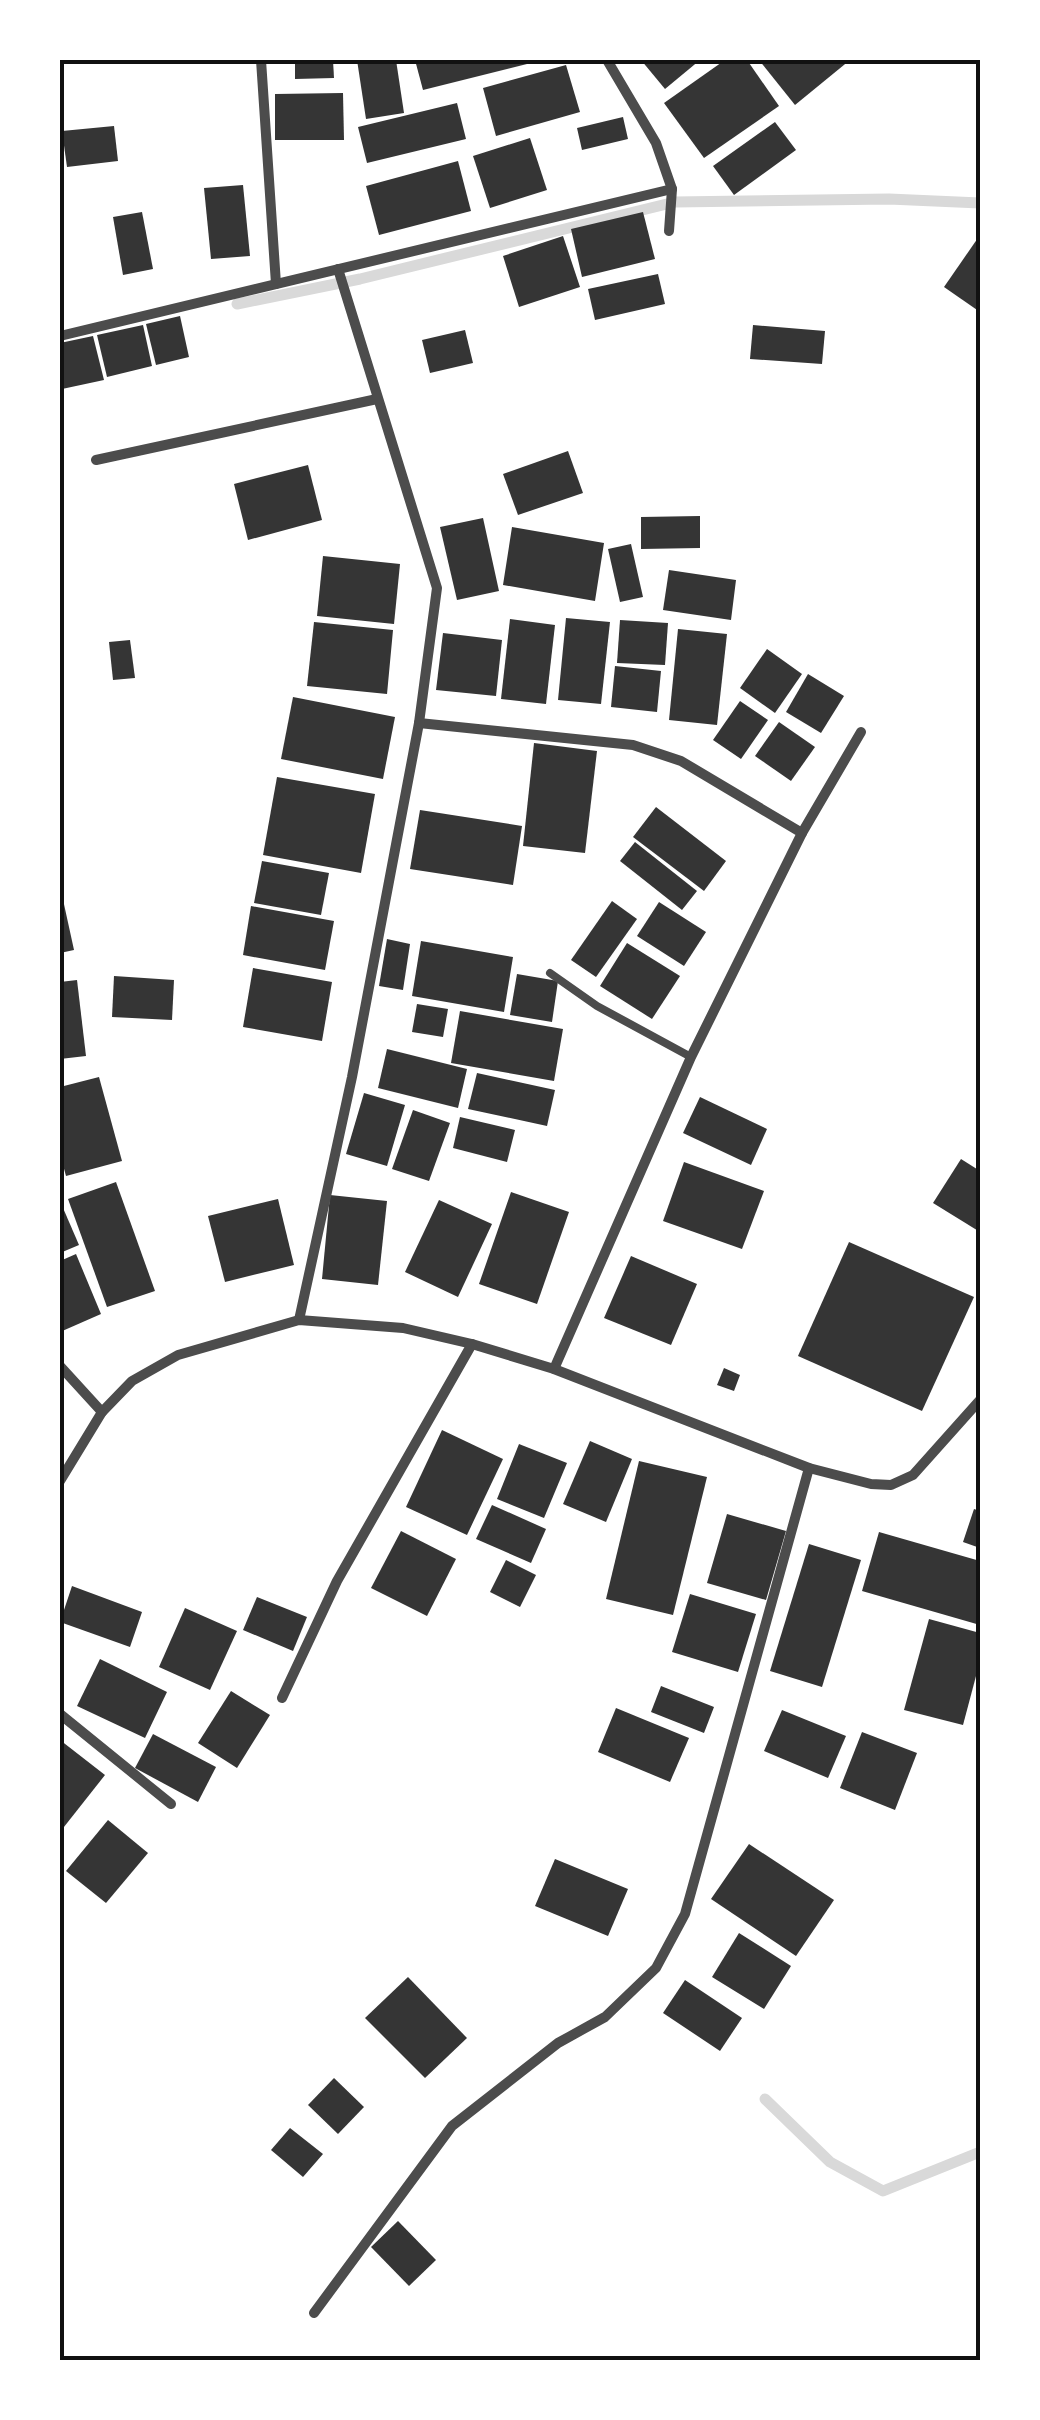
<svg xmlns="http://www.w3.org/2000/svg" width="1040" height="2420" viewBox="0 0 1040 2420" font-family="'Roboto Serif',serif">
	<rect width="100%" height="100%" fill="#fff"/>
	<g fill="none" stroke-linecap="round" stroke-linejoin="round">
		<!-- stream -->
		<g stroke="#d9d9d9" stroke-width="11">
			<path d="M237,304L360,279L675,202L889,199L980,203"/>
			<path d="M765,2099L830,2162L883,2191L980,2152"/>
		</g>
	</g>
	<!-- building -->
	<g fill="#353535">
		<path d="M295,60H333L334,78L295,79Z"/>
		<path d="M357,60H396L404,113L366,119Z"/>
		<path d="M415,60H538L539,61L423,90Z"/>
		<path d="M641,60H700L665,89Z"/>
		<path d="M725,60H747L779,106L704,158L664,103Z"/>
		<path d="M759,60H850L795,105Z"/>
		<path d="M566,65L580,112L496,136L483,88Z"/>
		<path d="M343,93L344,140H275V94Z"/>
		<path d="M457,103L466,139L367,163L358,127Z"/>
		<path d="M623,117L628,139L582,150L577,128Z"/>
		<path d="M775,122L796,150L734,195L713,166Z"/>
		<path d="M114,126L118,161L67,167L62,131Z"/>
		<path d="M530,138L547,190L490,208L473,156Z"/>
		<path d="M458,161L471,211L379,235L366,186Z"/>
		<path d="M243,185L250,256L211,259L204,188Z"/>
		<path d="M142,212L153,269L123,275L113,217Z"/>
		<path d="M643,212L655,259L582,277L571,229Z"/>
		<path d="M980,235V312L944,287Z"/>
		<path d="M563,236L580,287L519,307L503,256Z"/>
		<path d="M658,274L665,304L595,320L588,289Z"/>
		<path d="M180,316L189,357L156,365L146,324Z"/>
		<path d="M143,325L152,366L107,377L97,335Z"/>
		<path d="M753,325L825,331L822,364L750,359Z"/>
		<path d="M465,330L473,363L430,373L422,340Z"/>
		<path d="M93,336L104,380L62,389L60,343Z"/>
		<path d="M568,451L583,493L518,515L503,474Z"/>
		<path d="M308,465L322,520L248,540L234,484Z"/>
		<path d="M700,516V548L641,549V517Z"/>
		<path d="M483,518L499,591L457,600L440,527Z"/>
		<path d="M512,527L604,543L595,601L503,585Z"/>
		<path d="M631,544L643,597L620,602L608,549Z"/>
		<path d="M323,556L400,564L394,624L317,616Z"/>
		<path d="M669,570L736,580L731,620L663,610Z"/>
		<path d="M566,618L610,622L601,704L558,700Z"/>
		<path d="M510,619L555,625L546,704L501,699Z"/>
		<path d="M620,620L668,623L665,665L617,663Z"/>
		<path d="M314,622L393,630L387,694L307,686Z"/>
		<path d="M678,629L727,634L717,725L669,720Z"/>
		<path d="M443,633L502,640L496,696L436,690Z"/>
		<path d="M130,640L135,678L113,680L109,642Z"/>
		<path d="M767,649L802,674L775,713L740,688Z"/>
		<path d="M615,666L661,671L657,712L611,707Z"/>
		<path d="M808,674L844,696L821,733L786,712Z"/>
		<path d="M293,697L395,717L383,779L281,759Z"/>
		<path d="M740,701L768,720L741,759L713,740Z"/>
		<path d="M779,722L815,747L791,781L755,756Z"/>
		<path d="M534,743L597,751L585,853L523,846Z"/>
		<path d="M277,777L375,794L361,873L263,855Z"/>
		<path d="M656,807L726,861L704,891L633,837Z"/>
		<path d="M420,810L522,826L513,885L410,869Z"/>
		<path d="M635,842L697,891L682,910L620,861Z"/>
		<path d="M262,861L329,873L321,915L254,903Z"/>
		<path d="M60,886L74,950L60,953Z"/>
		<path d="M612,901L637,919L596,977L571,960Z"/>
		<path d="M659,902L706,932L684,966L637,936Z"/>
		<path d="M251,906L334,921L325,970L243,955Z"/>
		<path d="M387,939L410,944L403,990L379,986Z"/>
		<path d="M421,941L513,957L504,1012L412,996Z"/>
		<path d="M627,943L680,976L652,1019L600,986Z"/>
		<path d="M253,968L332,982L322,1041L243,1027Z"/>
		<path d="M517,974L558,981L552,1022L510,1015Z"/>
		<path d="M114,976L174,980L172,1020L112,1017Z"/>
		<path d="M77,980L86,1056L60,1059V982Z"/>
		<path d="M417,1004L448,1009L443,1037L412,1032Z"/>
		<path d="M460,1011L563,1029L554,1081L451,1063Z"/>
		<path d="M387,1049L467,1069L458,1108L378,1088Z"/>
		<path d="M477,1073L555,1090L547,1126L468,1109Z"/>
		<path d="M99,1077L122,1161L66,1176L60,1154V1087Z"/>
		<path d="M364,1093L405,1105L387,1166L346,1154Z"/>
		<path d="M700,1097L767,1129L751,1165L683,1133Z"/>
		<path d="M413,1110L450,1123L429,1181L392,1169Z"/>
		<path d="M460,1117L515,1130L507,1162L453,1148Z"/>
		<path d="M961,1159L980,1171V1232L933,1203Z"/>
		<path d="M684,1162L764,1191L742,1249L663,1221Z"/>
		<path d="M116,1182L155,1291L107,1307L68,1199Z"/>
		<path d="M511,1192L569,1212L537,1304L479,1284Z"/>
		<path d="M330,1195L387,1201L378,1285L322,1279Z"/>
		<path d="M278,1199L294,1265L225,1282L208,1216Z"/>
		<path d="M439,1200L492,1224L458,1297L405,1272Z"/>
		<path d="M60,1201L79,1245L60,1253Z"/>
		<path d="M849,1242L974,1297L922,1411L798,1356Z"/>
		<path d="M76,1254L101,1314L60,1332V1261Z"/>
		<path d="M631,1256L697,1284L671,1345L604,1318Z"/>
		<path d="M724,1368L740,1375L734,1391L717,1385Z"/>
		<path d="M442,1430L503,1459L467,1535L406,1507Z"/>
		<path d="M590,1441L632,1459L606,1522L563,1504Z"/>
		<path d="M519,1444L567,1463L544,1518L497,1499Z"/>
		<path d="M639,1461L707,1477L673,1615L606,1599Z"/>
		<path d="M492,1505L546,1529L531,1563L476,1539Z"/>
		<path d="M974,1509L980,1511V1548L963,1542Z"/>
		<path d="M727,1514L786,1531L766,1600L707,1583Z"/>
		<path d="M401,1531L456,1559L427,1616L371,1588Z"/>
		<path d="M879,1532L980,1561V1625L862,1591Z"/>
		<path d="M809,1544L861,1560L822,1687L770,1671Z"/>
		<path d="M506,1560L536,1575L520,1607L490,1592Z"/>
		<path d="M72,1586L142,1612L130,1647L60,1622Z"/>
		<path d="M690,1594L756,1614L738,1672L672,1652Z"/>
		<path d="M257,1597L307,1617L293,1651L243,1630Z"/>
		<path d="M185,1608L237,1631L210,1690L159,1667Z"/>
		<path d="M929,1619L980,1633V1661L963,1725L904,1710Z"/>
		<path d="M100,1659L167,1692L145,1738L77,1706Z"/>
		<path d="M661,1686L714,1707L704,1733L651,1712Z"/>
		<path d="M231,1691L270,1715L237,1768L198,1743Z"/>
		<path d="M616,1708L689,1738L670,1782L598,1752Z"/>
		<path d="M782,1710L846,1736L828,1778L764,1751Z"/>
		<path d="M862,1732L917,1753L895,1810L840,1788Z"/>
		<path d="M153,1734L216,1767L198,1802L135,1768Z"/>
		<path d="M60,1740L105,1775L60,1832Z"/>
		<path d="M108,1820L148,1853L106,1903L66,1871Z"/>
		<path d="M749,1844L834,1900L796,1956L711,1899Z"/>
		<path d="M555,1859L628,1889L608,1936L535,1906Z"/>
		<path d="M739,1933L791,1966L764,2009L712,1977Z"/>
		<path d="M408,1977L467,2038L425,2078L365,2018Z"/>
		<path d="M685,1980L742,2018L720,2051L663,2013Z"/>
		<path d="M334,2078L364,2107L338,2134L308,2105Z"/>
		<path d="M290,2128L323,2154L303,2177L271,2150Z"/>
		<path d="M398,2221L436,2260L409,2286L371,2247Z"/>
	</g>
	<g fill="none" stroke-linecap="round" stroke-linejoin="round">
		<!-- service -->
		<path stroke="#4c4c4c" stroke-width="8" d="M550,973L597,1006L691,1057"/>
		<!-- minor -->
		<g stroke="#4c4c4c" stroke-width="10">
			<path d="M261,60L276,284"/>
			<path d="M607,60L656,143L672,189L669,231"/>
			<path d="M60,336L672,189"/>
			<path d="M96,460L377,399"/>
			<path d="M419,723L633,745L681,761L802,833L691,1057L554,1369"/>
			<path d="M802,833L861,732"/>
			<path d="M299,1320L352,1077L419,723L437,588L338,269"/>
			<path d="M60,1366L102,1412"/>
			<path d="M60,1481L102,1412L132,1381L178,1355L299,1320L403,1328L472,1344L554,1369L809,1468L871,1484L891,1485L913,1475L980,1400"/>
			<path d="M282,1698L337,1581L472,1344"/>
			<path d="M60,1714L171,1804"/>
			<path d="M314,2313L452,2126L558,2043L605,2017L656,1968L685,1914L809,1468"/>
		</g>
	</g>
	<!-- border -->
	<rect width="1040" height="2420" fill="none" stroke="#ffffff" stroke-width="125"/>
	<rect x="62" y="62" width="916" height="2296" fill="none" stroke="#111" stroke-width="4"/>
</svg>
